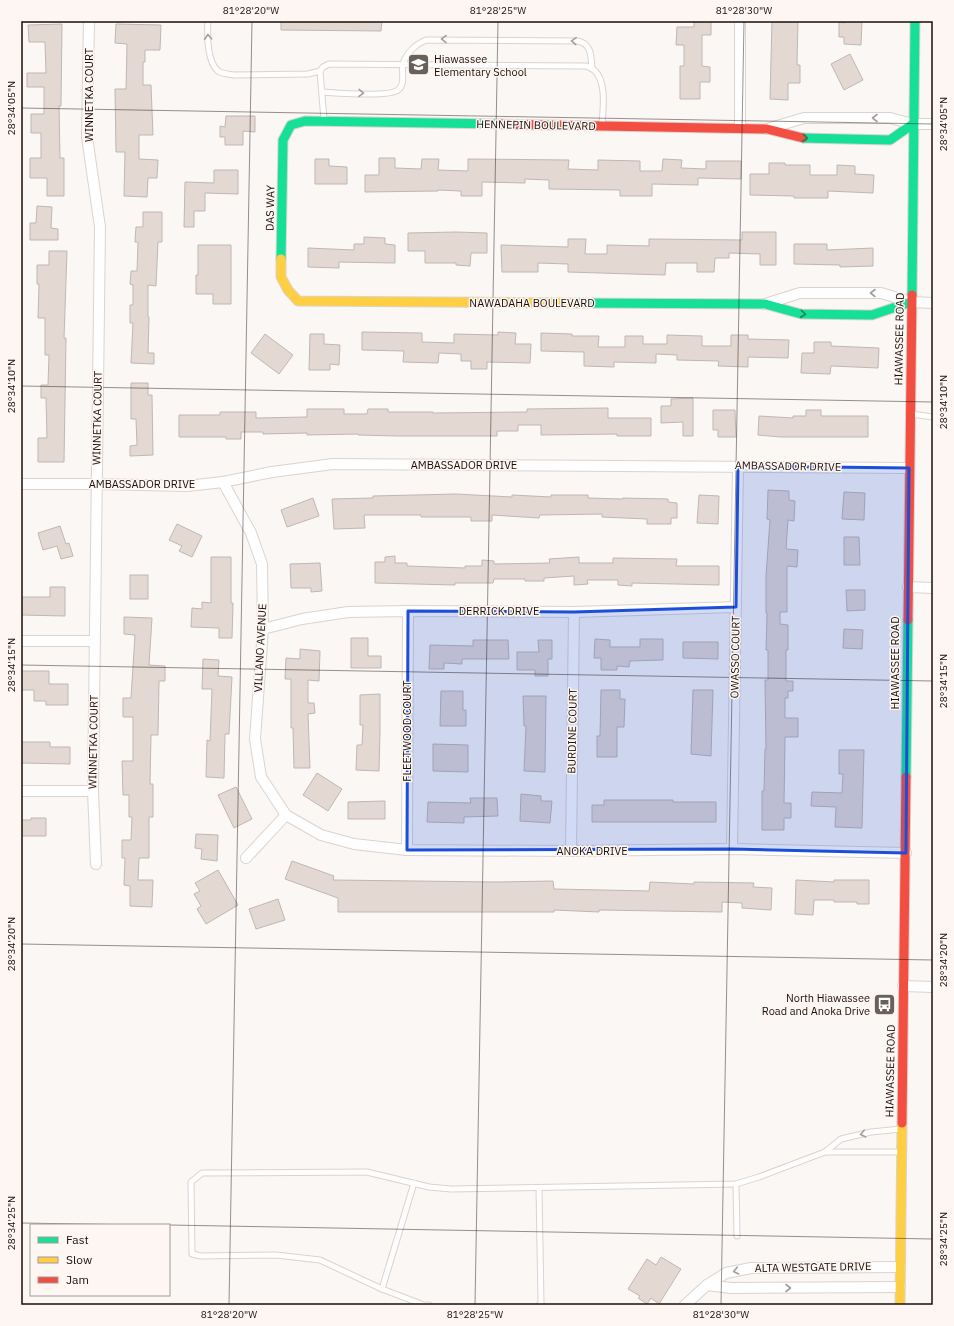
<svg xmlns="http://www.w3.org/2000/svg" width="954" height="1326" viewBox="0 0 954 1326" font-family="'IBM Plex Sans',sans-serif">
	<rect width="100%" height="100%" fill="#fbf7f5"/>
	<!-- building -->
	<g fill="#e4d8d3" stroke="#beb7b3">
		<path d="M281,21H382L381,31L281,30Z"/>
		<path d="M694,21H711V35H702V66L710,67V82H700V99H680V66H684V45H676L677,27H694Z"/>
		<path d="M772,21H798L797,65H800V83H788V100L770,99Z"/>
		<path d="M845,21H862L861,45L844,44V37H839V22L845,23Z"/>
		<path d="M62,24L61,106H59L60,158H64V196H47V178H30V158H41V133H31V114H44V87H27V73H46L45,42H29L28,25Z"/>
		<path d="M116,24L161,25L160,50H145V62H143V85H151L153,135H139V159L158,160L157,178H148L147,197L124,196L125,152H116L115,89H126L127,44L115,43Z"/>
		<path d="M850,54L863,80L844,90L831,64Z"/>
		<path d="M226,116H255V132L243,131V145H225V137H220V126L225,127Z"/>
		<path d="M379,158H395V168L421,169L422,159H439L438,170L468,171V159L569,160L568,169L598,170V160L640,161V171H662L663,159L682,160L681,168L706,169V161H741V179L698,178V185L652,184V196H620V190L549,189V180L525,179V183L482,182V196H461V191L438,190V191L365,192V175H379Z"/>
		<path d="M315,159H329V166L347,167V184H315Z"/>
		<path d="M769,163H785V165H810V175H837V165L855,166V174L874,175L873,193L828,191V198H794V196L750,195V174H769Z"/>
		<path d="M214,170H238V194L205,193V211H194V227H184L185,182L214,183Z"/>
		<path d="M37,206L52,207L51,228L58,229V240H30V223H36Z"/>
		<path d="M143,212H162V242H158L156,286L148,285V317H149L148,353H154V364L131,363L133,323H130V305H133V285L130,284L131,271H137L138,242H135L136,227H143Z"/>
		<path d="M456,232L487,233V253H471L470,266L456,265V263H425V251H408V233Z"/>
		<path d="M742,232H776V265H760V254L729,253V258H715L714,272H697V263H666L665,275L568,272V264L538,263V272H502L501,245L568,247V239H586L585,254H607V245L649,246V239L742,240Z"/>
		<path d="M364,237L385,238V244L395,245V263L339,262V268L308,267V248L354,250V244H364Z"/>
		<path d="M794,244H827V250L873,248V266L840,267V265L794,264Z"/>
		<path d="M198,245H231V304H213V294H196V275H198Z"/>
		<path d="M49,251H67L64,338H66L64,462H38V438H47L46,398H41V385H48L49,355H45V318H38L39,284H37V265H49Z"/>
		<path d="M362,332L422,333V342L454,343V334L498,335V332L516,333L515,344H531L530,363L487,362V369H471V361H461V354L439,353L438,363L403,362L404,351L362,350Z"/>
		<path d="M541,333L572,334V336H599L598,347H625V336H643V344H667V335L702,336V346H731V335H748V339L789,340L788,358L748,357V367L718,366L719,361L677,360V355L656,354V363L614,362V367L584,366V352L541,351Z"/>
		<path d="M265,334L293,355L279,374L251,353Z"/>
		<path d="M310,334H324V344L340,345L339,365L330,364V370H309Z"/>
		<path d="M814,342H831V346L879,348L878,368L831,366L830,374L801,373L802,353H814Z"/>
		<path d="M131,383H148V395H152L153,455L130,456V446L137,445L136,419H131Z"/>
		<path d="M693,398V436H683V422L661,423V406H671V399Z"/>
		<path d="M608,408V418H651V436H617V434L541,435V425H518V431H497V436H399L358,435V434L307,435V433L263,434V432H241V439H226V437H179V415H220V412H256V418L307,417V409H344V414H367L368,409H388V412H433V413L527,412V409Z"/>
		<path d="M713,410H735L736,437H718V430H713Z"/>
		<path d="M806,410H821V416H868V437H781L758,435L759,416L793,418V416H806Z"/>
		<path d="M768,490L789,491V500L795,501L794,521L788,520L786,549L798,550L797,567L787,566V612H780V624L788,625V650H786V681H793V691H788V698H785V718H798V737H785V741L784,803H791V818H784V830H762V791H764L765,749H766L765,680H768V650H766L767,613H766V576L770,520L767,519Z"/>
		<path d="M844,492L865,493L864,520L842,519Z"/>
		<path d="M456,494L512,497V495L551,497V495H588V498L623,499V498L668,499V502L677,503V518H671V524H647V519L602,517V514L540,515L539,518L492,515V521H471V517H421V515H364L365,528L334,529L332,499L373,498V496Z"/>
		<path d="M699,495L719,496L718,524L697,523Z"/>
		<path d="M313,498L319,516L287,527L281,510Z"/>
		<path d="M177,524L202,536L192,557L179,551L182,546L169,540Z"/>
		<path d="M60,526L66,544L69,543L73,556L61,559L57,546L43,550L38,533Z"/>
		<path d="M844,537H859L860,565H844Z"/>
		<path d="M395,556V563H407V566L465,568V566H482V560L494,561V564L550,563L549,559L579,557V563H613V558L677,559L676,566H719V585L632,583V586L618,585V580H587L588,584L574,585V576L544,578V581H525V579H494L493,583H455V585L375,583V562H385V557Z"/>
		<path d="M211,557H231V603H233L232,638H219V628L191,627L192,608L202,609V602L211,603Z"/>
		<path d="M320,563L322,591L311,592V588H291L290,564Z"/>
		<rect x="130" y="575" width="18" height="24"/>
		<path d="M50,587H65V616L21,615V597H50Z"/>
		<path d="M846,590H865V610L847,611Z"/>
		<path d="M124,617L152,618L149,665L165,666V681H159L158,735H151L150,784H153V817H149V858H139L138,880H153L152,907L130,906V886L124,885L125,858H122V840H131L132,817H129V795H123L122,761H133V717H123V698H131L135,635L124,634Z"/>
		<path d="M844,629L863,630L862,649L843,648Z"/>
		<path d="M351,638H368V656H381V668H351Z"/>
		<path d="M595,639L610,640V647H640V639H663V660L630,661L629,667L617,666V670H601V658H594Z"/>
		<path d="M473,640H508L509,659H462V664L444,663V669H429L430,645L473,646Z"/>
		<path d="M538,640H552V659H548V676H535V670H517V652H539Z"/>
		<path d="M683,642H718V659L683,658Z"/>
		<path d="M300,649L320,651L319,681L308,680V703H314L315,713L308,714L310,768H294L293,728H291V679H285L286,658L300,659Z"/>
		<path d="M203,659L219,660L218,676L232,677L229,734H225L224,778L206,777L207,740L210,741L212,689H202Z"/>
		<path d="M21,671H49V684H68V705H46V701H34V690H21Z"/>
		<path d="M601,690H620V699H625L624,727H617V757H597V736H600Z"/>
		<path d="M693,690H713L711,756L691,754Z"/>
		<path d="M441,691H463V710H466V726H440Z"/>
		<path d="M380,694V731L379,771L356,770L357,745H362L363,725H360V695Z"/>
		<path d="M523,696H546L545,772L524,771L526,726H524Z"/>
		<path d="M21,742H50V747H70V764L21,763Z"/>
		<path d="M433,744L468,745V772L433,771Z"/>
		<path d="M839,750H864L862,828L835,827L836,807L811,806L812,792L842,793L843,774H839Z"/>
		<path d="M317,773L342,789L328,811L303,795Z"/>
		<path d="M236,787L252,819L234,828L218,795Z"/>
		<path d="M521,794L541,796V801H552L550,823L520,821Z"/>
		<path d="M470,798H497L498,816L464,817V823L427,822L428,802L471,803Z"/>
		<path d="M604,800H673V802H716V822H592V805H604Z"/>
		<path d="M385,801V819H348V802Z"/>
		<path d="M31,818H46V836H21V820H31Z"/>
		<path d="M196,834L218,835L217,861L201,859L202,849L195,848Z"/>
		<path d="M292,861L334,876L333,880L496,882L553,881L554,889L649,891L650,882L694,884V882L754,883L753,887L772,888L771,910L742,908V903L722,902V912L599,910V912L554,910V912H338V898L285,879Z"/>
		<path d="M218,870L238,905L206,924L197,909L201,906L194,894L200,891L195,883Z"/>
		<path d="M796,880L834,882V880H869V904H857V902H834V900H814L813,915L795,914Z"/>
		<path d="M278,899L285,920L256,929L249,909Z"/>
		<path d="M661,1257L681,1269L659,1304L651,1298L647,1304L638,1298L640,1296L628,1289L647,1259L656,1265Z"/>
	</g>
	<g fill="none" stroke-linecap="round" stroke-linejoin="round">
		<defs>
			<g id="lane">
				<path d="M208,21C207,34 207,62 218,71C223,74 228,74 234,75L308,74L320,71L323,67L329,64L586,66C588,67 592,68 594,70C607,81 603,110 602,125"/>
				<path d="M320,71L324,120"/>
				<path d="M322,92C335,93 389,97 398,90C406,84 401,72 403,64C406,53 416,44 426,40L578,41C592,44 591,57 592,69"/>
				<path d="M911,414L933,417"/>
				<path d="M825,1152H901"/>
				<path d="M736,1184L737,1236"/>
				<path d="M539,1188L541,1303L539,1305"/>
				<path d="M382,1289L414,1183"/>
				<path d="M429,1305H424L382,1289L320,1260L276,1255L201,1256L192,1254L191,1182L202,1173L367,1172L429,1187L451,1189L736,1184L759,1177L825,1152L841,1139L871,1132L901,1129"/>
			</g>
			<g id="street">
				<path d="M89,21L87,137L100,227L93,791L96,864"/>
				<path d="M740,128V21"/>
				<path d="M767,129L804,118H890L913,124H933"/>
				<path d="M765,304L800,293H881L911,302L933,303"/>
				<path d="M223,482L251,533L262,564L263,629L255,739L261,777L286,815L321,835L354,844L407,850L571,851L732,849L906,853"/>
				<path d="M21,484H96L187,486L223,482L272,472L333,464L909,468"/>
				<path d="M908,587L933,588"/>
				<path d="M263,629L302,619L348,612L408,611L574,612L736,607"/>
				<path d="M21,641H95"/>
				<path d="M21,791H93"/>
				<path d="M732,849L738,466"/>
				<path d="M407,850L408,611"/>
				<path d="M571,851L574,612"/>
				<path d="M246,858L286,815"/>
				<path d="M903,986L933,987"/>
				<path d="M707,1285L731,1288L900,1287"/>
				<path d="M685,1305L707,1285L726,1273L751,1268L900,1267"/>
			</g>
			<g id="fast">
				<path d="M803,138L890,140L913,124"/>
				<path d="M281,259L283,140L291,125L305,121L501,124"/>
				<path d="M912,295L915,21"/>
				<path d="M576,303L765,304L801,314L872,315L911,302"/>
				<path d="M906,777L908,620"/>
			</g>
			<g id="slow">
				<path d="M281,259V277L288,290L298,301L576,303"/>
				<path d="M900,1305L902,1123"/>
			</g>
			<g id="jam">
				<path d="M501,124L767,129L803,138"/>
				<path d="M908,620L912,295"/>
				<path d="M902,1123L906,777"/>
			</g>
		</defs>
		<!-- lane casing -->
		<use href="#lane" stroke="#dbd3cf" stroke-width="7"/>
		<!-- street casing -->
		<use href="#street" stroke="#dbd3cf" stroke-width="12"/>
		<!-- fast casing -->
		<use href="#fast" stroke="#dbd3cf" stroke-width="11"/>
		<!-- slow casing -->
		<use href="#slow" stroke="#dbd3cf" stroke-width="11"/>
		<!-- jam casing -->
		<use href="#jam" stroke="#dbd3cf" stroke-width="11"/>
		<!-- lane -->
		<use href="#lane" stroke="#fefefe" stroke-width="5"/>
		<!-- street -->
		<use href="#street" stroke="#fefefe" stroke-width="10"/>
		<!-- fast -->
		<use href="#fast" stroke="#16e098" stroke-width="9"/>
		<!-- slow -->
		<use href="#slow" stroke="#ffcf43" stroke-width="9"/>
		<!-- jam -->
		<use href="#jam" stroke="#f24e42" stroke-width="9"/>
	</g>
	<!-- one-way arrows -->
	<defs><path id="oneway-chevron" d="M-2-3.5L2.5 0L-2 3.5" fill="none" stroke-width="1.6" stroke-linecap="round" stroke-linejoin="round"/></defs>
	<g stroke="#a39e9c">
		<use href="#oneway-chevron" transform="translate(208 37) rotate(-93)"/>
		<use href="#oneway-chevron" transform="translate(444 39) rotate(-179)"/>
		<use href="#oneway-chevron" transform="translate(574 41) rotate(-177)"/>
		<use href="#oneway-chevron" transform="translate(361 93) rotate(1)"/>
		<use href="#oneway-chevron" transform="translate(875 118) rotate(-180)"/>
		<use href="#oneway-chevron" transform="translate(873 293) rotate(180)"/>
		<use href="#oneway-chevron" transform="translate(863 1134) rotate(167)"/>
		<use href="#oneway-chevron" transform="translate(736 1271) rotate(168)"/>
		<use href="#oneway-chevron" transform="translate(788 1288)"/>
	</g>
	<g stroke="#188258">
		<use href="#oneway-chevron" transform="translate(805 138) rotate(6)"/>
		<use href="#oneway-chevron" transform="translate(803 314) rotate(6)"/>
	</g>
	<!-- marked area -->
	<path fill="#1d4ed8" fill-opacity="0.2" stroke="#1d4ed8" stroke-width="3" stroke-linejoin="round" d="M738,466L909,468L906,853L732,849L407,850L408,611L574,612L736,607Z"/>
	<!-- ticks -->
	<path fill="none" stroke="#1a0f0a" stroke-width="1" stroke-opacity="0.45" d="M21,108L933,124M21,386L933,402M21,665L933,681M21,944L933,960M21,1223L144,1225M169,1225L933,1239M229,1305L252,21M475,1305L498,21M721,1305L744,21"/>
	<!-- icons -->
	<defs>
		<symbol id="school-square" viewBox="-11 -11 22 22"><rect x="-9" y="-9" width="18" height="18" rx="4" fill="#69605c" stroke="#fdf6f3"/><path d="M0-5L7-2L0 1L-7-2ZM-4 1L0 2.5L4 1V4Q0 6-4 4Z" fill="#fff"/></symbol>
		<symbol id="bus-square" viewBox="-11 -11 22 22"><rect x="-9" y="-9" width="18" height="18" rx="4" fill="#69605c" stroke="#fdf6f3"/><path d="M-5-6H5V4H4V6H2V4H-2V6H-4V4H-5ZM-3.5-4V0h7V-4ZM-3.5 1.2v1.5H-2V1.2ZM2 1.2v1.5H3.5V1.2Z" fill="#fff"/></symbol>
	</defs>
	<g fill-rule="evenodd">
		<use href="#school-square" x="406" y="52" width="25" height="25"/>
		<use href="#bus-square" x="872" y="992" width="25" height="25"/>
	</g>
	<g text-anchor="middle" stroke-width="3" stroke-linejoin="round" paint-order="stroke">
		<!-- poi labels -->
		<g font-size="11" fill="#1a0f0a" stroke="#fdf6f3" text-anchor="start">
			<text x="434" y="63">Hiawassee<tspan x="434" dy="13">Elementary School</tspan></text>
			<text x="870" y="1002" text-anchor="end">North Hiawassee<tspan x="870" dy="13">Road and Anoka Drive</tspan></text>
		</g>
		<!-- street labels -->
		<g font-size="11" fill="#1a0f0a" stroke="#fdf6f3">
			<text transform="translate(89 95) rotate(-90)" y="4">WINNETKA COURT</text>
			<text transform="translate(536 125) rotate(1)" y="4">HENNEPIN BOULEVARD</text>
			<text transform="translate(270 208) rotate(-89)" y="4">DAS WAY</text>
			<text x="532" y="307">NAWADAHA BOULEVARD</text>
			<text transform="translate(899 339) rotate(-89)" y="4">HIAWASSEE ROAD</text>
			<text transform="translate(97 418) rotate(-89)" y="4">WINNETKA COURT</text>
			<text x="464" y="469">AMBASSADOR DRIVE</text>
			<text transform="translate(788 466) rotate(1)" y="4">AMBASSADOR DRIVE</text>
			<text x="142" y="488">AMBASSADOR DRIVE</text>
			<text x="499" y="615">DERRICK DRIVE</text>
			<text transform="translate(260 648) rotate(-87)" y="4">VILLANO AVENUE</text>
			<text transform="translate(735 657) rotate(-89)" y="4">OWASSO COURT</text>
			<text transform="translate(895 663) rotate(-90)" y="4">HIAWASSEE ROAD</text>
			<text transform="translate(407 731) rotate(-90)" y="4">FLEETWOOD COURT</text>
			<text transform="translate(572 731) rotate(-89)" y="4">BURDINE COURT</text>
			<text transform="translate(93 742) rotate(-89)" y="4">WINNETKA COURT</text>
			<text x="592" y="855">ANOKA DRIVE</text>
			<text transform="translate(890 1071) rotate(-89)" y="4">HIAWASSEE ROAD</text>
			<text transform="translate(813 1267) rotate(-1)" y="4">ALTA WESTGATE DRIVE</text>
		</g>
	</g>
	<!-- border -->
	<rect width="954" height="1326" fill="none" stroke="#fdf6f3" stroke-width="44"/>
	<!-- legend -->
	<rect x="30" y="1224" width="140" height="72" fill="#fdf6f3" stroke="#a29a96"/>
	<rect x="38" y="1237" width="20" height="6" fill="#16e098" stroke="#a29a96"/>
	<text x="66" y="1244" font-size="12" fill="#1a0f0a">Fast</text>
	<rect x="38" y="1257" width="20" height="6" fill="#ffcf43" stroke="#a29a96"/>
	<text x="66" y="1264" font-size="12" fill="#1a0f0a">Slow</text>
	<rect x="38" y="1277" width="20" height="6" fill="#f24e42" stroke="#a29a96"/>
	<text x="66" y="1284" font-size="12" fill="#1a0f0a">Jam</text>
	<rect x="22" y="22" width="910" height="1282" fill="none" stroke="#1a0f0a" stroke-width="1.5"/>
	<g font-size="10" text-anchor="middle" fill="#1a0f0a">
		<text x="251" y="14">81°28'20"W</text>
		<text x="498" y="14">81°28'25"W</text>
		<text x="744" y="14">81°28'30"W</text>
		<text transform="translate(11 108) rotate(-90)" y="4">28°34'05"N</text>
		<text transform="translate(943 124) rotate(-90)" y="4">28°34'05"N</text>
		<text transform="translate(11 386) rotate(-90)" y="4">28°34'10"N</text>
		<text transform="translate(943 402) rotate(-90)" y="4">28°34'10"N</text>
		<text transform="translate(11 665) rotate(-90)" y="4">28°34'15"N</text>
		<text transform="translate(943 681) rotate(-90)" y="4">28°34'15"N</text>
		<text transform="translate(11 944) rotate(-90)" y="4">28°34'20"N</text>
		<text transform="translate(943 960) rotate(-90)" y="4">28°34'20"N</text>
		<text transform="translate(11 1223) rotate(-90)" y="4">28°34'25"N</text>
		<text transform="translate(943 1239) rotate(-90)" y="4">28°34'25"N</text>
		<text x="229" y="1318">81°28'20"W</text>
		<text x="475" y="1318">81°28'25"W</text>
		<text x="721" y="1318">81°28'30"W</text>
	</g>
</svg>
